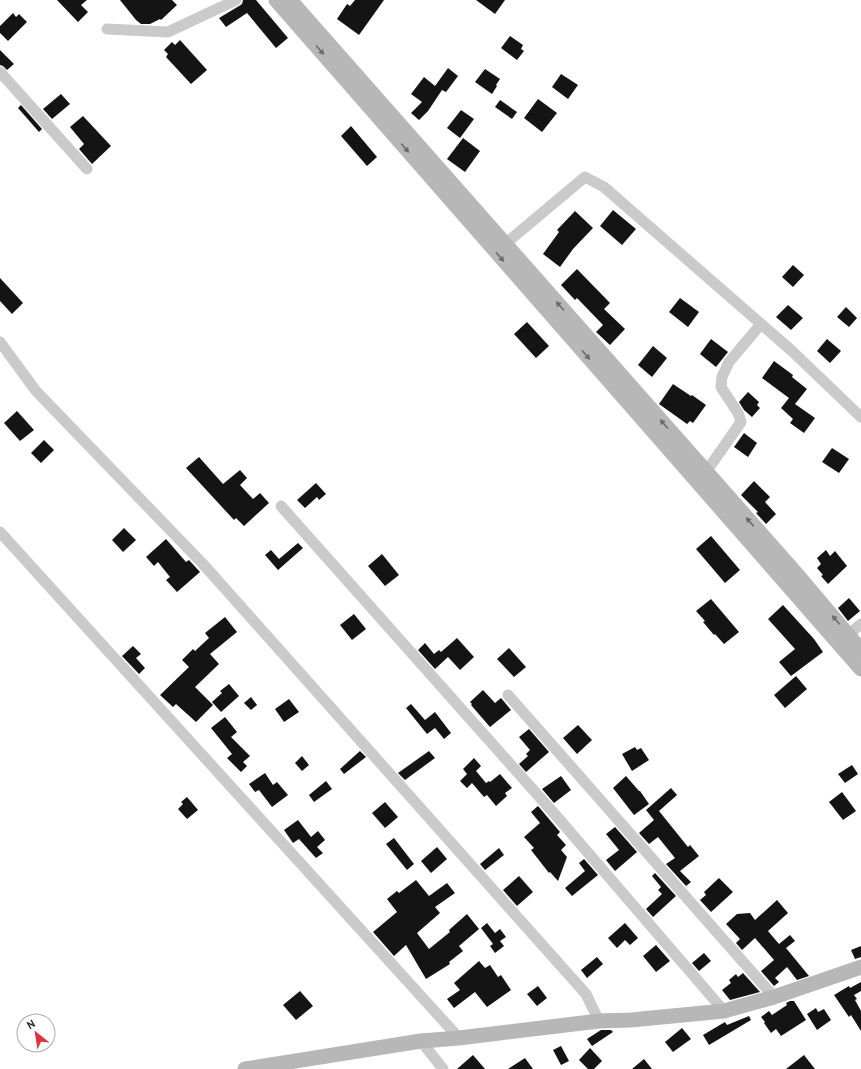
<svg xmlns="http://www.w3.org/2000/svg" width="861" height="1069" viewBox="0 0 861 1069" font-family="'PT Sans',sans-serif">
	<rect width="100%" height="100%" fill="#fff"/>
	<!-- building -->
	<g fill="#141414">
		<path d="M57,0H87L81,5L88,12L78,22Z"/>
		<path d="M120,0H172L177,5L161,20L160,19L150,24H141L136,20Z"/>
		<path d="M243,0H256L288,38L276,48L247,13L226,27L219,18L239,6L242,4Z"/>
		<path d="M355,0H384L359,35L337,19L347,4L350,6Z"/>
		<path d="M476,0H505L495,14Z"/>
		<path d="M13,13L16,17L19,14L27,22L8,41L0,33V26Z"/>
		<path d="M510,36L523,45L521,49L524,51L517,60L501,48Z"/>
		<path d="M180,40L207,70L191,84L166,57L168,54L164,50L172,42L175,45Z"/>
		<path d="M0,50L14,64L7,70L3,66L0,65Z"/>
		<path d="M448,68L458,76L446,92L442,90L428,111L419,120L411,113L422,102L411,94L424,77L435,86Z"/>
		<path d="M485,69L500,79L496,85L497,86L492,94L475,82Z"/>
		<path d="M561,74L578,85L568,99L552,87Z"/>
		<path d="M61,94L70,104L52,119L43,109Z"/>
		<path d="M538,99L557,113L542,132L524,118Z"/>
		<path d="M500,100L517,112L512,119L495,107Z"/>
		<path d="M21,105L42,129L39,132L18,108Z"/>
		<path d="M461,110L474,119L460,138L447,128Z"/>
		<path d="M83,116L111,146L92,164L79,149L84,144L70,127Z"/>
		<path d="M351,126L377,157L367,166L341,136Z"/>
		<path d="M463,138L480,151L465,172L447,159Z"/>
		<path d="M613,210L636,229L622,245L600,226Z"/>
		<path d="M575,211L593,228L573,249L560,267L543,254L559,232L557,230Z"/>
		<path d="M793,265L804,275L793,287L782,277Z"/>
		<path d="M577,269L610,303L604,309L625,329L610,345L596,332L603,325L577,298L575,300L561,285Z"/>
		<path d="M0,278L23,303L12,314L0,301Z"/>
		<path d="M680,298L699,312L688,327L669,312Z"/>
		<path d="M788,305L803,318L791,330L776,317Z"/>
		<path d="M846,307L857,318L849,327L837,317Z"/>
		<path d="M527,322L549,346L536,358L514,334Z"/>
		<path d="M711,339L728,352L716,367L700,354Z"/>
		<path d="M827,339L841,351L830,363L817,351Z"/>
		<path d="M653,346L667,358L652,377L638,365Z"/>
		<path d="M774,361L793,375L792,377L807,389L795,404L815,418L804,433L790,423L793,419L781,408L789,398L762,378Z"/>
		<path d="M673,384L691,396L692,395L706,405L693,423L690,421L687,424L659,404Z"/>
		<path d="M748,392L759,402L757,405L760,408L752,417L744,410L739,402Z"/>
		<path d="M17,411L34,430L20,441L4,423Z"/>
		<path d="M744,433L757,443L748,457L734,447Z"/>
		<path d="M44,440L54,450L41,463L31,453Z"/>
		<path d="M832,448L849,459L839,473L822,462Z"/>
		<path d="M199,457L223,484L240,470L247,478L240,485L253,499L260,493L269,503L244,526L236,518L234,520L186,468Z"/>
		<path d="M754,481L770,497L765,502L776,514L766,524L756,513L758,512L741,495Z"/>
		<path d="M316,483L326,494L319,500L317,497L305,508L297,500Z"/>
		<path d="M124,528L136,540L123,552L112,540Z"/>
		<path d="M711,536L740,570L725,583L696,549Z"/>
		<path d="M166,539L186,562L189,560L200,572L177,592L166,580L170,577L158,562L154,566L146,557Z"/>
		<path d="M298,543L303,548L278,570L265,555L271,550L279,559Z"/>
		<path d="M826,550L830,556L835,551L847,566L828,584L821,576L823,575L817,568L821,564L817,558Z"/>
		<path d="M382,554L399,575L385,586L368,566Z"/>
		<path d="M849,598L860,611L848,621L838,608Z"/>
		<path d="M711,599L739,632L724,644L715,634L714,635L703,622L705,621L696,611Z"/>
		<path d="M783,605L814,639L823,652L791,676L779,662L795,649L768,619Z"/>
		<path d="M354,614L366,629L352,640L340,625Z"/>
		<path d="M225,617L237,632L210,654L219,664L195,687L213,705L196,722L176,704L173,707L160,695L189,667L182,660L193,649L195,651L209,638L205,633Z"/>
		<path d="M457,638L474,657L460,670L448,657L435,669L418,650L425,643L434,654L439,650L441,652Z"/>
		<path d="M133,646L141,654L136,658L145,668L139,674L122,656Z"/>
		<path d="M509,648L526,667L514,677L497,659Z"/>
		<path d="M796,676L807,689L785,708L774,695Z"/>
		<path d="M229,684L239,696L221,712L212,702L222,693L220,691Z"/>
		<path d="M483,690L495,703L501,698L511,710L490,727L471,705L472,704L470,702Z"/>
		<path d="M251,697L257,705L251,710L244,703Z"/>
		<path d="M289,699L299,712L284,722L275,709Z"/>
		<path d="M411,704L425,720L435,712L451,733L444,739L435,728L427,734L406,708Z"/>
		<path d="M225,717L237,732L231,737L250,756L243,762L247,766L241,772L227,758L232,754L211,728Z"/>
		<path d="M578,725L592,740L577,754L563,738Z"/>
		<path d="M529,729L549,752L526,772L519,764L528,756L526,754L530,750L519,737Z"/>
		<path d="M635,747L637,750L641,748L649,760L632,771L622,754Z"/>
		<path d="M360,751L366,757L344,774L340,769Z"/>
		<path d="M429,751L435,758L405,780L398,773Z"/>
		<path d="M302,756L309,765L302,771L295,763Z"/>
		<path d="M474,758L481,766L476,771L486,783L489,781L490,782L500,774L512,788L505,793L507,796L496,806L487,795L484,797L472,783L467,788L460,781L467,774L463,769Z"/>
		<path d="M852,765L858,774L845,783L838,774Z"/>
		<path d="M265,773L273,785L277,782L288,795L272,807L259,790L255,792L249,784Z"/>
		<path d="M561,776L571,790L554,803L542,789Z"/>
		<path d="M626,776L639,791H640L649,804L634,815L613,788Z"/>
		<path d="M326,781L332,789L314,802L309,795Z"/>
		<path d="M671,788L677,795L659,811L688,847L690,845L699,856L680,871L691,882L686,886L666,864L675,858L658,837L649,844L639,833L654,820L646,810Z"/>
		<path d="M842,792L856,811L843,820L829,802Z"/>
		<path d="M187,797L198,810L187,819L178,809L183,804L181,802Z"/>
		<path d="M385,802L398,817L385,828L372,813Z"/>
		<path d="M538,806L560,832L557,835L566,845L561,850L567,857L558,881L550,872L549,873L531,850L534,848L524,837L540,823L531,812Z"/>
		<path d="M298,820L311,837L318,831L325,840L317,847L323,853L316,858L299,839L293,843L284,830Z"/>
		<path d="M615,827L637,852L615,871L606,860L619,850L606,834Z"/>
		<path d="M394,838L414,864L407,870L386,844Z"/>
		<path d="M437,847L447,859L431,873L421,861Z"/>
		<path d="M499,848L504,855L485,870L480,864Z"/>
		<path d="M584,859L598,875L572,896L565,888L585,871L579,863Z"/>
		<path d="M655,873L676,896L653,917L646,909L662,894L658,890L661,887L652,876Z"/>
		<path d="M519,876L533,892L517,906L503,890Z"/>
		<path d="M719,878L733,892L711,912L700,900L706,895L704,892Z"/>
		<path d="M416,880L429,896L447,883L455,893L435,907L440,913L417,933L429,949L450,932L449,930L467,914L479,929L459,946L463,951L449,962L450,964L426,979L406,945L394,956L373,932L397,912L387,899L397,891L399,893Z"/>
		<path d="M777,900L788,913L768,931L779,944L790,935L795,941L786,948L809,976L797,980L787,967L775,978L779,982L774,986L761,971L774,960L755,938L742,950L736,943L740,939L726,924L737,914L750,913L755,920Z"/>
		<path d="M487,923L495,933L500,929L506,937L500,941L504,946L495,953L490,946L493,944L481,928Z"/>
		<path d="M625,923L638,938L630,945L625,940L617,948L608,938Z"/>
		<path d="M656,945L670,961L656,972L643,956Z"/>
		<path d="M861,946V957L855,959L851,950Z"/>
		<path d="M704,953L711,961L699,971L692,963Z"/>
		<path d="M597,957L603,964L587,978L581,970Z"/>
		<path d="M479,961L485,968L490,965L498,977L501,975L511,990L487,1007L475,992L454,1008L447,999L460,990L454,983Z"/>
		<path d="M743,973L760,992L730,1000L722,990L731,983L729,980L736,974L738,977Z"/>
		<path d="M861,982V991L854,995L857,999L855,1000L861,1011V1031L851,1015L849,1017L834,995L849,986L850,988Z"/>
		<path d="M538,986L547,998L537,1006L527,994Z"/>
		<path d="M300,991L313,1006L296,1020L283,1005Z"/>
		<path d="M790,1001H794L806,1020L781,1036L776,1029L771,1033L764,1023L765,1022L761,1017L769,1011L772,1015L787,1005L786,1003Z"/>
		<path d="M816,1008L818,1012L824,1009L831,1020L817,1030L807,1014Z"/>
		<path d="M749,1016L751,1020L709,1045L703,1035L725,1022L727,1025Z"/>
		<path d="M682,1028L691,1039L673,1052L665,1042Z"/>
		<path d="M601,1030H611L613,1032L592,1046L587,1039Z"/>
		<path d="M561,1046L569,1061L561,1065L553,1050Z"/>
		<path d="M590,1048L602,1061L594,1069H588L579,1060Z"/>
		<path d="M473,1055L485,1069H457Z"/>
		<path d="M804,1055L815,1069H786Z"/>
		<path d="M525,1058L533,1069H508Z"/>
		<path d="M644,1059L652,1069H632Z"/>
	</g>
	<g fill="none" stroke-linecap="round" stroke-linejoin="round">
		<!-- street -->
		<g stroke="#cacaca" stroke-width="11">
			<path d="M107,29L168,32L236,0"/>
			<path d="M0,72L87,169"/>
			<path d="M505,244L585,177L604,187L792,351L861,417"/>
			<path d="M0,342L36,391L203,564L586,994L599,1021"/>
			<path d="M706,472L741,422L738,413L721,387L722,377L729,362L761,324"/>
			<path d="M281,506L559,819L724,1011"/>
			<path d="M0,532L459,1038"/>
			<path d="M843,639L861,624"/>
			<path d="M508,695L774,997"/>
			<path d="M421,1041L443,1069"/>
		</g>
		<!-- secondary -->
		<g stroke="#b7b7b7" stroke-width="15">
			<path d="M276,0L861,669"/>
			<path d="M290,0L794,571L861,650"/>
			<path d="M245,1069L421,1041L459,1038L599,1021L631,1020L724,1011L774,997L861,967"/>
		</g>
	</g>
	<!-- one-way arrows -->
	<defs><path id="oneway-solid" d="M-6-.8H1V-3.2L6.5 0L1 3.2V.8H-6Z"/></defs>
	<g fill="#6b6b6b">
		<use href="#oneway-solid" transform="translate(320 50) rotate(49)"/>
		<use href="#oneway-solid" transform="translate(405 148) rotate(49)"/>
		<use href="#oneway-solid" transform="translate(500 257) rotate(49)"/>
		<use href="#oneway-solid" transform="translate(560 306) rotate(-131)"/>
		<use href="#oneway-solid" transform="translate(586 355) rotate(49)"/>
		<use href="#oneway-solid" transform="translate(664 424) rotate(-131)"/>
		<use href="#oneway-solid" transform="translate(750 522) rotate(-131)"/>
		<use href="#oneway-solid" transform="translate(836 620) rotate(-130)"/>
	</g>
	<!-- north arrow -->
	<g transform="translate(36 1033) rotate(330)"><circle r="19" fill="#ffffff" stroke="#ababab"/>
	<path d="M0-3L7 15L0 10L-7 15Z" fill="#de353c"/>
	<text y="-6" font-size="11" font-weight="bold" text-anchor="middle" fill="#2d2d2d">N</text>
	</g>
</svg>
